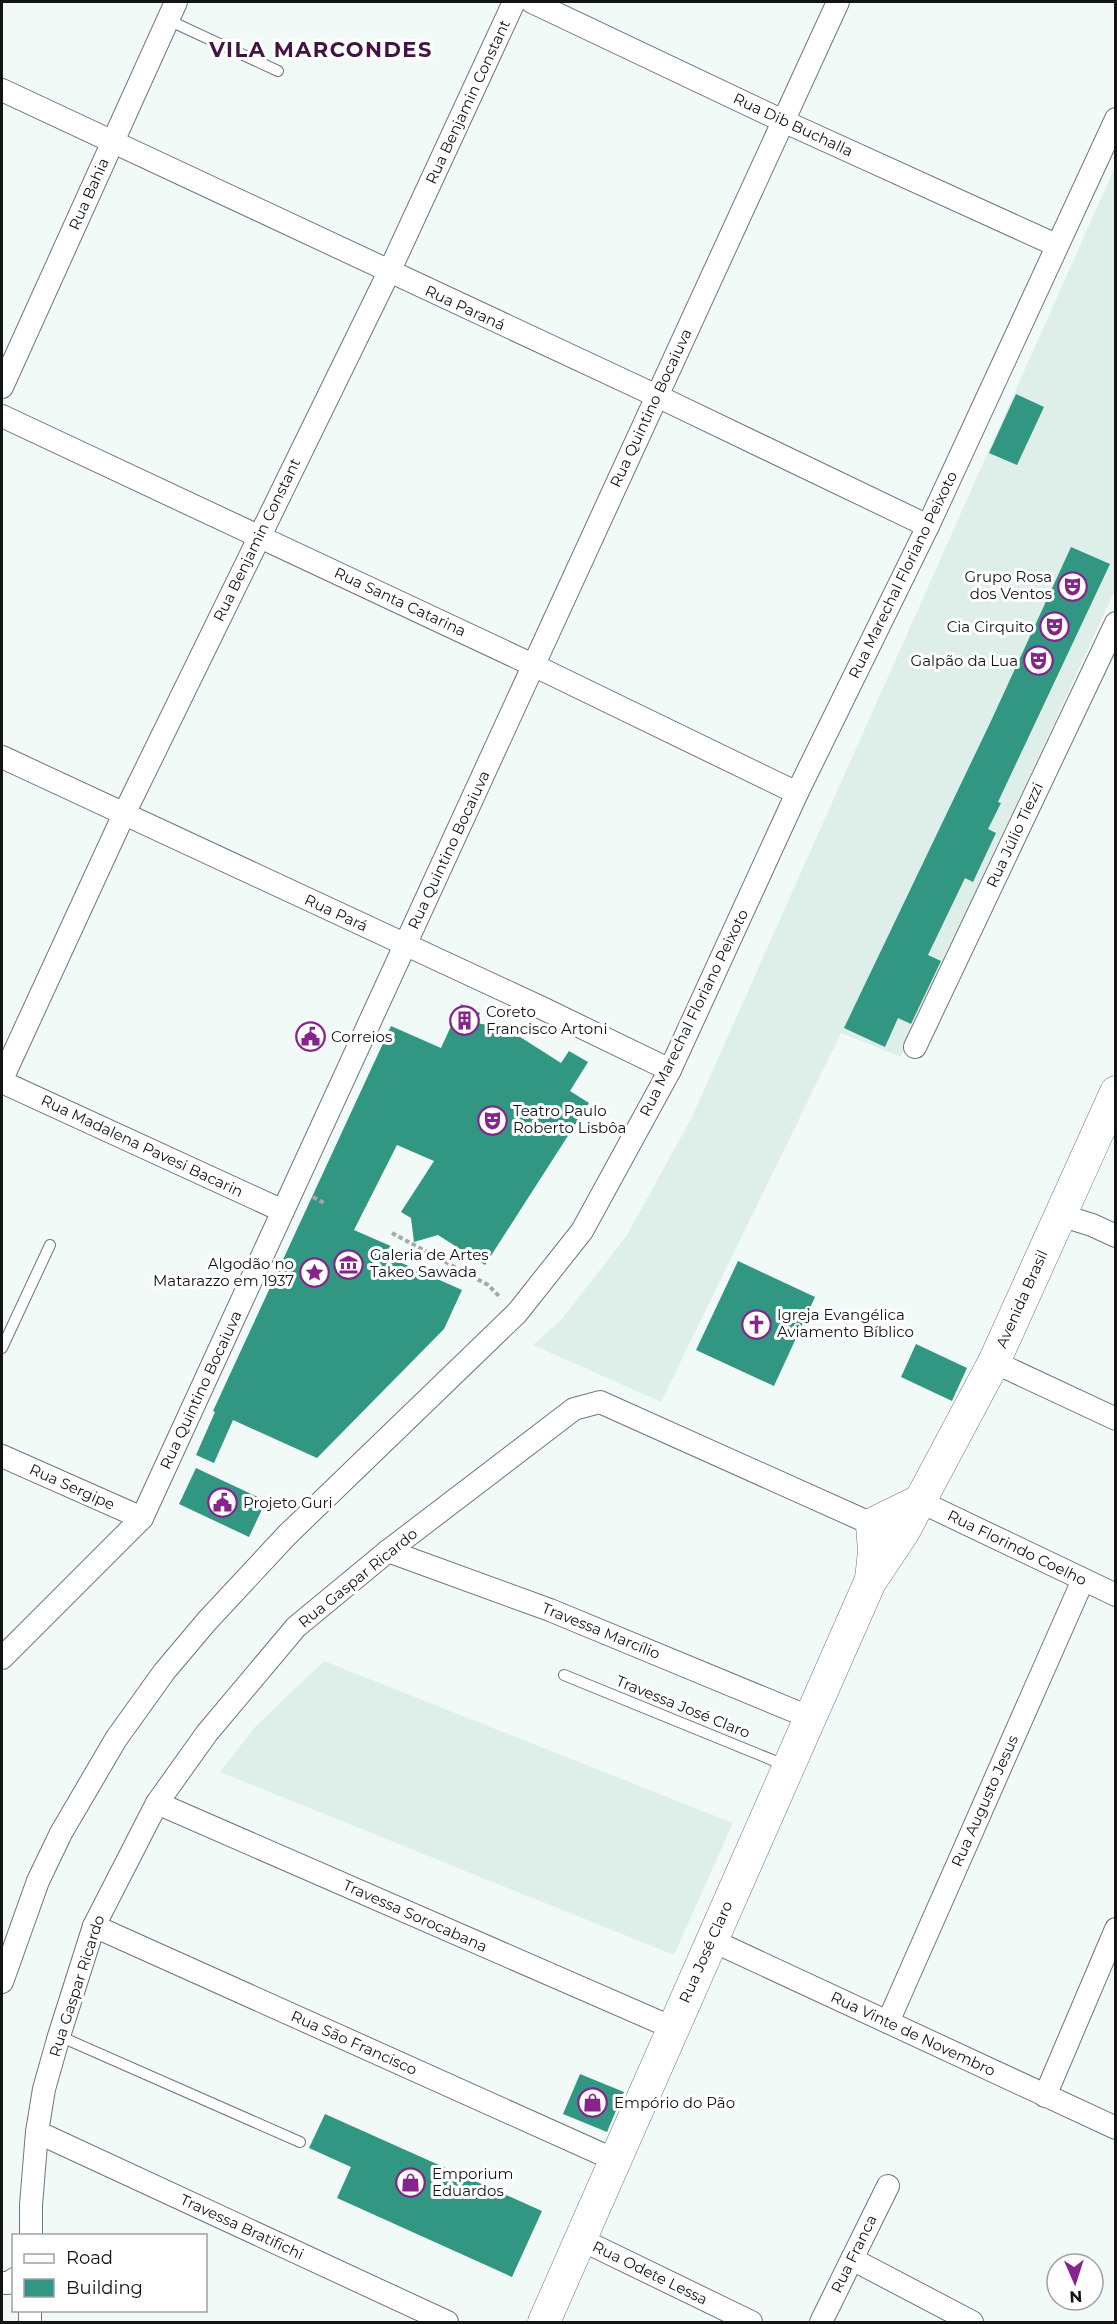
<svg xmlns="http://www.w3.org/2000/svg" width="1117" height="2324" viewBox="0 0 1117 2324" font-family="Montserrat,sans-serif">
	<rect width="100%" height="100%" fill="#f2faf8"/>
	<!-- built -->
	<g fill="#deefea">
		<path d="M1115,167V590L901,1057L841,1033L661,1402L533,1345L562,1319L627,1235L692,1117Z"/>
		<path d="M324,1661L733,1823L674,1955L220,1772L255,1727Z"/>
	</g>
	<!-- building -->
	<g fill="#329782">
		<path d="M1016,394L1044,407L1017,465L989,453Z"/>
		<path d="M1071,547L1110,564L998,802L1001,803L988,829L996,833L973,882L965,878L928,955L941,961L911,1024L898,1018L885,1047L844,1028L991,721Z"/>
		<path d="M461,1004L480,1013L476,1023L506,1028L561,1063L569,1051L588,1062L570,1091L589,1103L485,1265L438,1235L414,1242L411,1218L401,1212L434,1161L397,1145L354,1230L393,1247L377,1252L462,1290L444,1329L317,1458L233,1420L214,1463L196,1455L215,1412L213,1411L391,1026L441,1048Z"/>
		<path d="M738,1261L815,1297L774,1386L696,1350Z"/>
		<path d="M916,1344L967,1368L952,1401L901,1377Z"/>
		<path d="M196,1468L266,1501L249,1537L179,1504Z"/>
		<path d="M580,2074L624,2092L607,2132L563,2114Z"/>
		<path d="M325,2114L542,2211L512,2277L337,2198L351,2167L309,2148Z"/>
	</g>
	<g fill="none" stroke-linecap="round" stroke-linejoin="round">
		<defs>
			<g id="lane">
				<path d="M168,20L278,71"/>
				<path d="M2,1348L50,1245"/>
				<path d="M564,1675L787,1766"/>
				<path d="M59,2036L300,2142"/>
			</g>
			<g id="street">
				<path d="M532,2L783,121L1056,245"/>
				<path d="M2,90L657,396L928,526"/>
				<path d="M2,387L176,2"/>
				<path d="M2,416L533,665L797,793"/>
				<path d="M2,757L542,1008L670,1070"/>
				<path d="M915,1047L1116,623"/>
				<path d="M2,1079L124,814L389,272L514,2"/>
				<path d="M2,1082L283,1211"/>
				<path d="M1060,1215L1092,1225L1116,1236"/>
				<path d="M994,1362L1116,1419"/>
				<path d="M2,1456L142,1518"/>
				<path d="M919,1501L1116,1595"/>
				<path d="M388,1551L550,1610L811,1718"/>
				<path d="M2,1658L142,1518L838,2"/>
				<path d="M157,1803L673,2028"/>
				<path d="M94,1926L615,2160"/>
				<path d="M711,1940L1116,2128"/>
				<path d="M2,1982L38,1881L61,1833L116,1739L164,1672L207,1621L287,1535L517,1313L582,1231L670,1070L797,793L928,526L1116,119"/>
				<path d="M888,2022L1083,1580"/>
				<path d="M1045,2096L1116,1929"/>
				<path d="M37,2132L447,2322"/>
				<path d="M31,2236V2205L37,2132L44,2089L59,2036L94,1926L157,1803L207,1733L296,1627L388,1551L574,1409L600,1402L872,1524"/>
				<path d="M580,2239L751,2322"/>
				<path d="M852,2259L972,2322"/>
				<path d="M2,2283H9L14,2279"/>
				<path d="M30,2322V2310"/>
				<path d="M821,2322L888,2186"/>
			</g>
			<g id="secondary">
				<path d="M871,1579L874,1552L872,1524L919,1501"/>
				<path d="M544,2322L870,1582L904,1531L994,1362L1116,1092"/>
			</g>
		</defs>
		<!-- lane casing -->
		<use href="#lane" stroke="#6f7774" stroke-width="12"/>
		<!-- street casing -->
		<use href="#street" stroke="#6f7774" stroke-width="24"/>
		<!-- secondary casing -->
		<use href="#secondary" stroke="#6f7774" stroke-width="33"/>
		<!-- path -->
		<g stroke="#a2a9a7" stroke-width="4" stroke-dasharray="4.5 3" stroke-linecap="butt">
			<path d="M313,1197L326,1204"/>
			<path d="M392,1233L488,1285L501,1298"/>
		</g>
		<!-- lane -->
		<use href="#lane" stroke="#fff" stroke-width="10"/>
		<!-- street -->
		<use href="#street" stroke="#fff" stroke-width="22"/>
		<!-- secondary -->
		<use href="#secondary" stroke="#fff" stroke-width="32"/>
	</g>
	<!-- icons -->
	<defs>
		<symbol id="theatre-ring" viewBox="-11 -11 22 22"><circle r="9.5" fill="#fff" stroke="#87238c" stroke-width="1.5"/><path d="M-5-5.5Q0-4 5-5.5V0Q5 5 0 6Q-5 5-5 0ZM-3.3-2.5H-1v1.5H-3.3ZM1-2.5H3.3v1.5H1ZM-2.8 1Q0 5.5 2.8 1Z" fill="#87238c"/></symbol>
		<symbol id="building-ring" viewBox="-11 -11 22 22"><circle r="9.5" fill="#fff" stroke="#87238c" stroke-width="1.5"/><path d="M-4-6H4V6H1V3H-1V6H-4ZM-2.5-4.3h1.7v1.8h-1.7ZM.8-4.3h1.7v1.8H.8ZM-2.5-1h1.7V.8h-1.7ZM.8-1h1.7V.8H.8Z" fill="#87238c"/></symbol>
		<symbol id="civic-ring" viewBox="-11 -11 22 22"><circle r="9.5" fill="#fff" stroke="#87238c" stroke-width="1.5"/><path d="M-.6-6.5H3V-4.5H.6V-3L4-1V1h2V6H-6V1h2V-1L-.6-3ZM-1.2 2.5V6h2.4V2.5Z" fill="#87238c"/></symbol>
		<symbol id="museum-ring" viewBox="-11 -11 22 22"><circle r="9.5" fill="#fff" stroke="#87238c" stroke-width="1.5"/><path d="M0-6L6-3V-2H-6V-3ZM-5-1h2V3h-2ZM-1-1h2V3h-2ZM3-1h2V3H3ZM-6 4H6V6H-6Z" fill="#87238c"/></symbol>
		<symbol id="sight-ring" viewBox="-11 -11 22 22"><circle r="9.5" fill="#fff" stroke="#87238c" stroke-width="1.5"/><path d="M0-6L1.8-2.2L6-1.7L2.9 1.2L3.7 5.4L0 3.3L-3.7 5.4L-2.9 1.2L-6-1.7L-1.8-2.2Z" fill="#87238c"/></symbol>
		<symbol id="church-ring" viewBox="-11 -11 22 22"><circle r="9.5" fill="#fff" stroke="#87238c" stroke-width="1.5"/><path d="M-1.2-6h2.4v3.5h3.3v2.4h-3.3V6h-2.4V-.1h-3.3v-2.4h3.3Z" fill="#87238c"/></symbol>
		<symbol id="shop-ring" viewBox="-11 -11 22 22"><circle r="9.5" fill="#fff" stroke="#87238c" stroke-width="1.5"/><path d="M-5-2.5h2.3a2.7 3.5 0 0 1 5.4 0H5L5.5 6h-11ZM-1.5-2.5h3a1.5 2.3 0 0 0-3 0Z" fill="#87238c"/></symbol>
	</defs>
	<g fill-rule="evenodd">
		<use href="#theatre-ring" x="1056" y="570" width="33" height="33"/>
		<use href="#theatre-ring" x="1038" y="610" width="33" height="33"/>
		<use href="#theatre-ring" x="1022" y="644" width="33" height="33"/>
		<use href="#building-ring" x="448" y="1004" width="33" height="33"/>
		<use href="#civic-ring" x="294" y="1020" width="33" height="33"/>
		<use href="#theatre-ring" x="476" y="1104" width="33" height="33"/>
		<use href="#museum-ring" x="332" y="1248" width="33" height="33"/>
		<use href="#sight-ring" x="298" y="1256" width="33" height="33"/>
		<use href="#church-ring" x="740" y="1308" width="33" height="33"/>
		<use href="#civic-ring" x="206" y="1486" width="33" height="33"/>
		<use href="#shop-ring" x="576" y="2086" width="33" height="33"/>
		<use href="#shop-ring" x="394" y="2166" width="33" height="33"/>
	</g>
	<g text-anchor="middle" stroke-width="6" stroke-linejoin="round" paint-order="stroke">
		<!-- street labels -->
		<g font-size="15" fill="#121514" stroke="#fff">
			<text transform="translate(468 102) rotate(-65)" y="5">Rua Benjamin Constant</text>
			<text transform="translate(793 125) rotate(25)" y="5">Rua Dib Buchalla</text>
			<text transform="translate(89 194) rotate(-66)" y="5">Rua Bahia</text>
			<text transform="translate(465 308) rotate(25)" y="5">Rua Paraná</text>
			<text transform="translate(651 408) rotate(-65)" y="5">Rua Quintino Bocaiuva</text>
			<text transform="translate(257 540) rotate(-64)" y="5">Rua Benjamin Constant</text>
			<text transform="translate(903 575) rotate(-64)" y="5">Rua Marechal Floriano Peixoto</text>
			<text transform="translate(400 602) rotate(25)" y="5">Rua Santa Catarina</text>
			<text transform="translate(1015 835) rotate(-65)" y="5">Rua Júlio Tiezzi</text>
			<text transform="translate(449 850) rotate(-65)" y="5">Rua Quintino Bocaiuva</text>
			<text transform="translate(336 913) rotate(25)" y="5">Rua Pará</text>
			<text transform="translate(694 1013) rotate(-64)" y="5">Rua Marechal Floriano Peixoto</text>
			<text transform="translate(142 1146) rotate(25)" y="5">Rua Madalena Pavesi Bacarin</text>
			<text transform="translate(1022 1299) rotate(-66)" y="5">Avenida Brasil</text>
			<text transform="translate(201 1390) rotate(-65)" y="5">Rua Quintino Bocaiuva</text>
			<text transform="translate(72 1487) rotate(24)" y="5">Rua Sergipe</text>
			<text transform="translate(1017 1548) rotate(26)" y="5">Rua Florindo Coelho</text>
			<text transform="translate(358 1578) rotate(-39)" y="5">Rua Gaspar Ricardo</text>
			<text transform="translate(601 1631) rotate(22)" y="5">Travessa Marcílio</text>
			<text transform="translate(683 1707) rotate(22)" y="5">Travessa José Claro</text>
			<text transform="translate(985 1801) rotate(-66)" y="5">Rua Augusto Jesus</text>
			<text transform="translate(415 1916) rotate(24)" y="5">Travessa Sorocabana</text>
			<text transform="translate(706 1952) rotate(-66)" y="5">Rua José Claro</text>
			<text transform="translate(77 1986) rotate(-72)" y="5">Rua Gaspar Ricardo</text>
			<text transform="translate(913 2034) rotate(25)" y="5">Rua Vinte de Novembro</text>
			<text transform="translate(354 2043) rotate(24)" y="5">Rua São Francisco</text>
			<text transform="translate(242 2227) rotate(25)" y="5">Travessa Bratifichi</text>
			<text transform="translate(854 2254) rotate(-64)" y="5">Rua Franca</text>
			<text transform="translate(650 2273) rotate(26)" y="5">Rua Odete Lessa</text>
		</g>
		<!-- poi labels -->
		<g font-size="15" fill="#121514" stroke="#fff" text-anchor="start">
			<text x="1052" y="582" text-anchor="end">Grupo Rosa<tspan x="1052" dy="17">dos Ventos</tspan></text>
			<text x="1034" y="632" text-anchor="end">Cia Cirquito</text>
			<text x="1018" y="666" text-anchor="end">Galpão da Lua</text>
			<text x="486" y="1017">Coreto<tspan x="486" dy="17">Francisco Artoni</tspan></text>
			<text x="331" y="1042">Correios</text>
			<text x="513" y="1116">Teatro Paulo<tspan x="513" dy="17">Roberto Lisbôa</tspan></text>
			<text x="370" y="1260">Galeria de Artes<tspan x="370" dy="17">Takeo Sawada</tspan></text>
			<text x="294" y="1269" text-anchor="end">Algodão no<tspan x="294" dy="17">Matarazzo em 1937</tspan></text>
			<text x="777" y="1320">Igreja Evangélica<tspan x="777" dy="17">Aviamento Bíblico</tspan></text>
			<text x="243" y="1508">Projeto Guri</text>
			<text x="614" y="2108">Empório do Pão</text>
			<text x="432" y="2179">Emporium<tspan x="432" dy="17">Eduardos</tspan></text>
		</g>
		<!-- district labels -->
		<g font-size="21" font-weight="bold" letter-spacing="1.5" fill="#431345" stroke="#fff">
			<text x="321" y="57">VILA MARCONDES</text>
		</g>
	</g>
	<!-- border -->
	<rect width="1117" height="2324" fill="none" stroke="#121514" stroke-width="6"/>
	<!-- legend -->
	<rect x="12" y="2234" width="195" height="78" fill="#ffffff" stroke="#a0a1a1" stroke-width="1.5"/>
	<rect x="24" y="2254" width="30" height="9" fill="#ffffff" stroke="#a0a1a1" stroke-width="1.5"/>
	<text x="66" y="2264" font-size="18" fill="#121514">Road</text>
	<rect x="24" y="2279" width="30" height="18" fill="#329782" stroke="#a0a1a1" stroke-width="1.5"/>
	<text x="66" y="2294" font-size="18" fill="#121514">Building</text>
	<!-- north arrow -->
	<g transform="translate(1075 2282) rotate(177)"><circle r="28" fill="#ffffff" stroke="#a0a1a1" stroke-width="1.5"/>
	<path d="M0-4.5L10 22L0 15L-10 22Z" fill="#87238c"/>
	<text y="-9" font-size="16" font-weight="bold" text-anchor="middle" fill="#121514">N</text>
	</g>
</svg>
